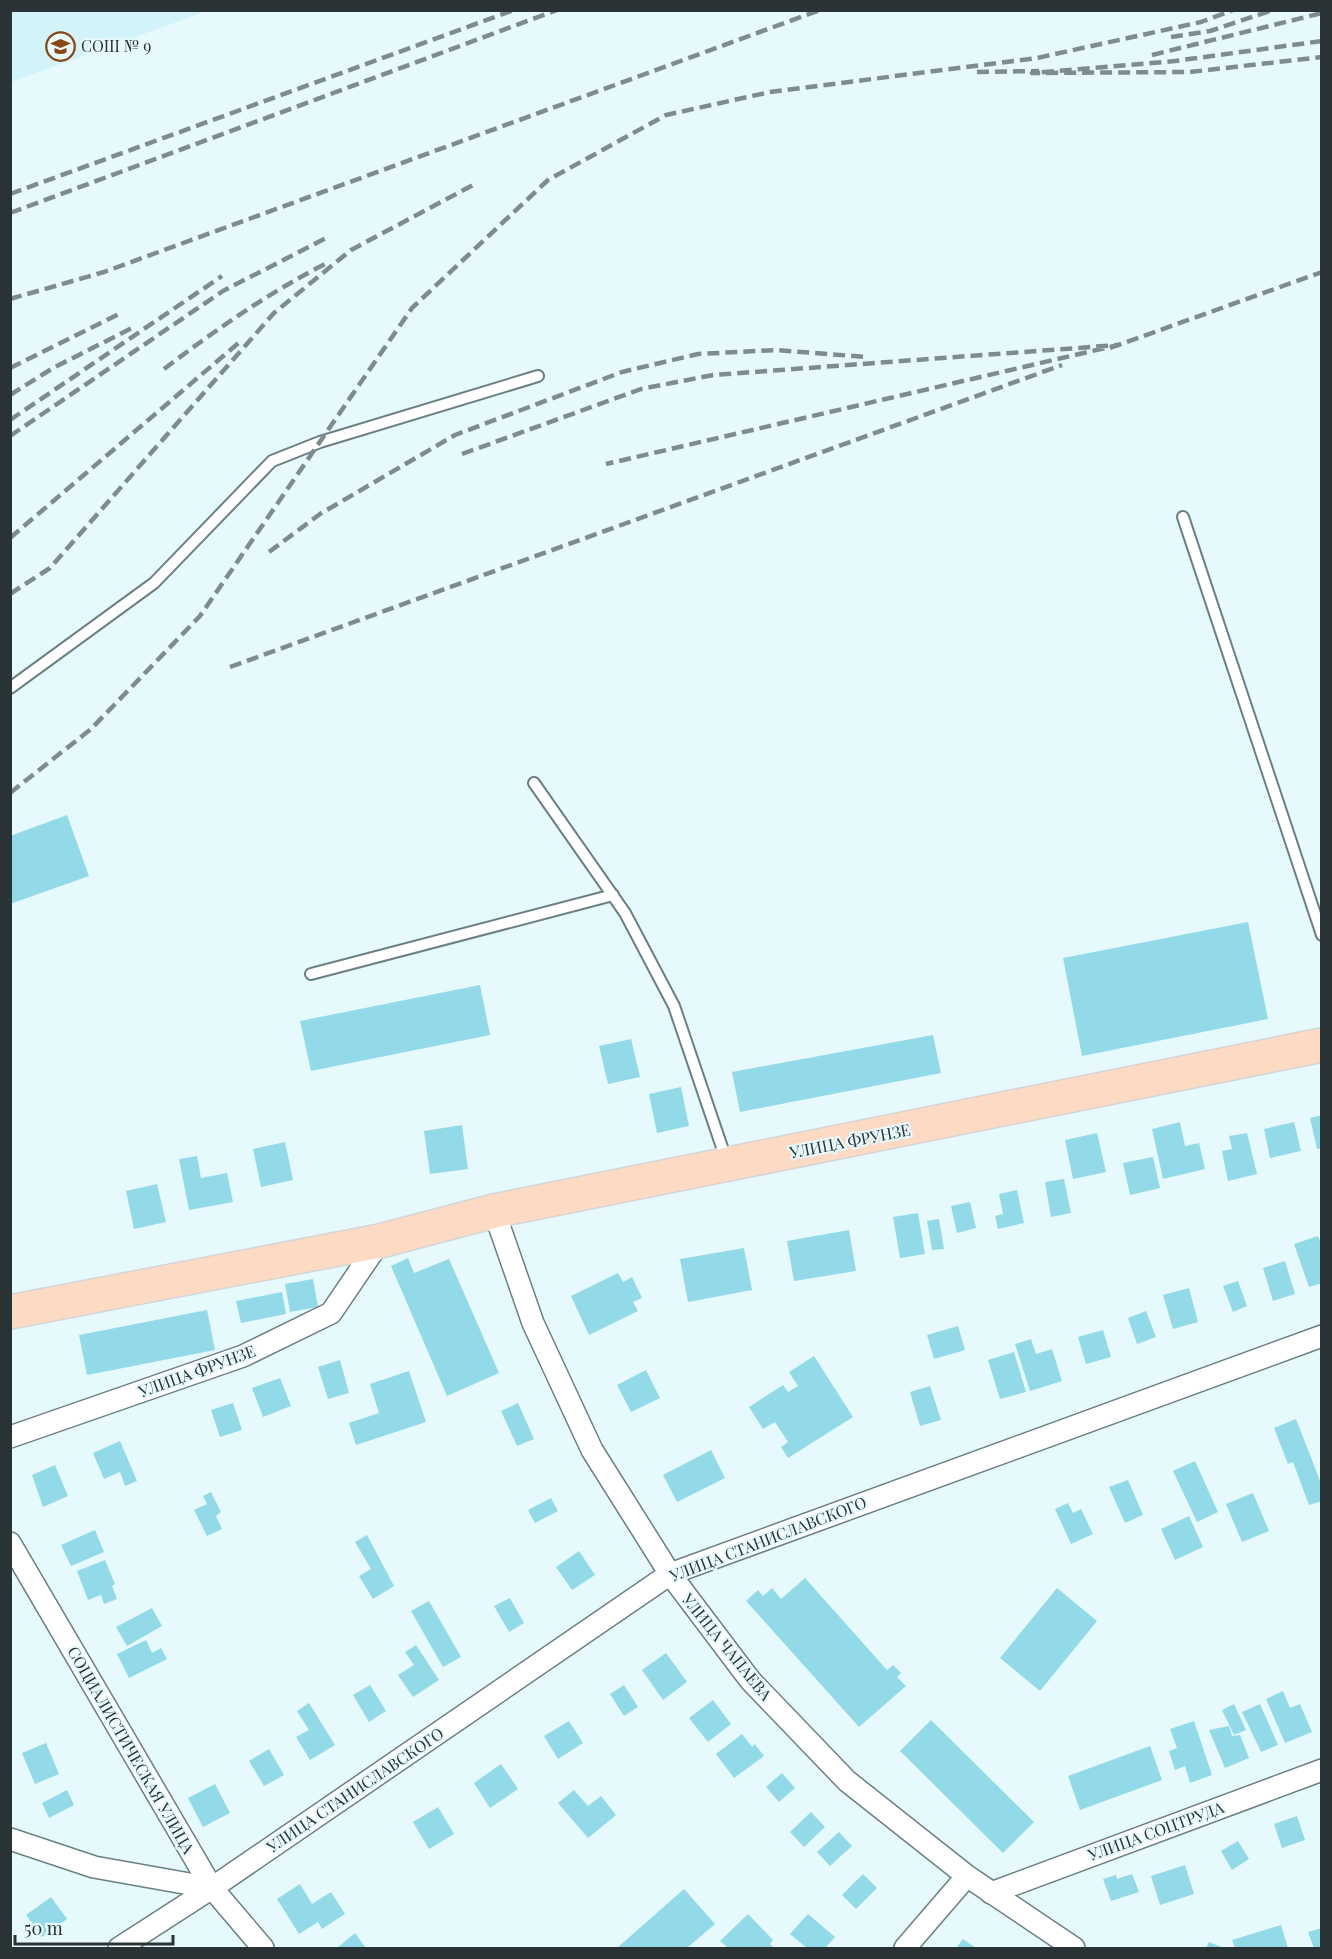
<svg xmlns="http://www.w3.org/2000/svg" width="1332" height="1959" viewBox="0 0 1332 1959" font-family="'Playfair Display',serif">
	<rect width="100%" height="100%" fill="#e6f9fd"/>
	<!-- built -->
	<path fill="#d2f3fa" d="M11,10H207V11L11,82Z"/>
	<!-- building -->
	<g fill="#93dae9">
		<path d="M67,815L89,876L10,904V836Z"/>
		<path d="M1248,922L1268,1019L1082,1056L1063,958Z"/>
		<path d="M480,985L490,1035L311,1071L300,1021Z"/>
		<path d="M933,1035L941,1073L740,1112L732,1072Z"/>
		<path d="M631,1039L640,1077L608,1084L599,1046Z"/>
		<path d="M681,1087L689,1126L657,1133L649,1094Z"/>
		<path d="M1322,1115V1148L1317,1149L1310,1118Z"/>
		<path d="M1180,1122L1185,1146L1199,1143L1205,1169L1163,1179L1152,1129Z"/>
		<path d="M1294,1122L1301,1151L1270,1158L1264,1129Z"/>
		<path d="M462,1125L468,1169L430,1174L424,1131Z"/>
		<path d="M1097,1133L1106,1172L1073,1179L1065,1140Z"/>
		<path d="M1247,1133L1257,1174L1228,1181L1222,1151L1232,1149L1229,1136Z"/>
		<path d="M285,1142L293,1180L261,1187L253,1149Z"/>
		<path d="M197,1156L201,1178L227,1173L233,1202L189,1210L179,1159Z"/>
		<path d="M1153,1157L1160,1188L1130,1195L1123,1163Z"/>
		<path d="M1064,1179L1071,1213L1051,1217L1045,1182Z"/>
		<path d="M157,1184L166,1222L134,1229L126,1191Z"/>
		<path d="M1017,1190L1024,1223L998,1229L995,1216L1003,1214L999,1194Z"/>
		<path d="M970,1202L976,1228L957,1233L951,1206Z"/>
		<path d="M918,1213L925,1254L900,1258L893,1217Z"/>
		<path d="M939,1219L944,1249L932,1250L927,1221Z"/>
		<path d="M849,1230L856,1271L794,1281L787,1241Z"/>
		<path d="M1318,1236L1322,1246V1283L1309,1287L1294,1244Z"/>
		<path d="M744,1248L752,1290L688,1302L680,1259Z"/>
		<path d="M408,1258L414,1273L449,1259L499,1373L447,1396L391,1266Z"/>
		<path d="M1285,1261L1295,1294L1273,1301L1263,1268Z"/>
		<path d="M618,1273L623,1282L632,1277L642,1298L633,1302L638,1311L589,1335L571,1296Z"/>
		<path d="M313,1279L318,1307L290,1312L285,1284Z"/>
		<path d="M1238,1281L1247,1306L1233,1312L1223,1286Z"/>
		<path d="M1189,1288L1198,1322L1173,1329L1163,1295Z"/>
		<path d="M282,1292L286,1314L241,1323L236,1301Z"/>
		<path d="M207,1310L215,1350L87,1375L79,1335Z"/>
		<path d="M1146,1311L1156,1337L1137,1344L1128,1318Z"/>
		<path d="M958,1326L965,1350L934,1359L927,1335Z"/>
		<path d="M1103,1330L1111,1357L1086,1364L1078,1337Z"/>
		<path d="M1031,1339L1036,1354L1052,1349L1062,1381L1030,1391L1015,1344Z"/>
		<path d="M1014,1352L1026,1392L1000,1399L988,1360Z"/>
		<path d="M814,1356L853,1417L788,1458L781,1447L788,1442L775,1422L763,1429L749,1407L783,1385L788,1392L798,1386L789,1372Z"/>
		<path d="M340,1360L349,1393L328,1399L318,1367Z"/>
		<path d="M646,1370L660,1398L631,1412L617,1385Z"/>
		<path d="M409,1371L426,1422L356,1445L349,1423L379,1413L370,1384Z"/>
		<path d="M280,1378L291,1406L263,1417L252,1388Z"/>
		<path d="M930,1386L941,1420L920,1426L910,1392Z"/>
		<path d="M233,1403L242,1430L220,1437L211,1410Z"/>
		<path d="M518,1403L534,1439L517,1446L501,1411Z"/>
		<path d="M1296,1419L1322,1486V1501L1309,1505L1293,1462L1288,1464L1274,1428Z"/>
		<path d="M120,1441L137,1481L125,1486L120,1472L104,1479L93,1453Z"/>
		<path d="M711,1450L725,1478L677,1502L663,1475Z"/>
		<path d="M1195,1461L1218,1512L1197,1522L1173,1471Z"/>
		<path d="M55,1465L68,1496L43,1507L32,1475Z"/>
		<path d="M1128,1480L1143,1515L1125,1523L1109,1487Z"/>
		<path d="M211,1492L221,1512L216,1516L222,1529L207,1536L194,1510L207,1504L203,1496Z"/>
		<path d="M1253,1493L1269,1531L1242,1542L1226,1504Z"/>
		<path d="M551,1498L558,1511L535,1523L528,1510Z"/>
		<path d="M1068,1503L1073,1513L1081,1509L1093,1534L1071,1544L1055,1509Z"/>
		<path d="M1189,1516L1203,1547L1175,1560L1161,1529Z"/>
		<path d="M95,1530L104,1552L71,1566L61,1545Z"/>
		<path d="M367,1535L394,1586L373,1599L359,1576L371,1569L355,1542Z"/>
		<path d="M579,1551L595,1575L572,1590L556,1567Z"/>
		<path d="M105,1560L115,1584L112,1586L117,1599L104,1604L101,1595L88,1600L77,1571Z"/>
		<path d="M805,1578L887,1670L893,1665L901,1673L897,1677L906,1686L859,1727L746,1601L758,1590L763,1596L772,1588L781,1599Z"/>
		<path d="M1057,1588L1097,1621L1040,1691L1000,1658Z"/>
		<path d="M510,1598L524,1623L509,1632L494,1606Z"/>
		<path d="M429,1601L461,1657L443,1667L411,1611Z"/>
		<path d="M152,1608L162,1626L127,1646L116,1627Z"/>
		<path d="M146,1640L152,1653L161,1648L167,1659L129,1678L117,1654Z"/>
		<path d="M416,1645L439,1680L413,1697L398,1675L414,1665L405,1652Z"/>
		<path d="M666,1653L687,1682L663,1700L642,1670Z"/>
		<path d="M370,1685L386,1711L369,1722L353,1695Z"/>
		<path d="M624,1685L638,1707L624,1716L610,1694Z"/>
		<path d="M1283,1691L1290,1708L1300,1704L1312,1732L1285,1743L1266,1699Z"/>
		<path d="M713,1700L731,1724L708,1742L689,1718Z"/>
		<path d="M309,1703L335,1745L310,1760L296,1737L309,1730L297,1711Z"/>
		<path d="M1234,1704L1246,1730L1234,1735L1222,1710Z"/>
		<path d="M1260,1704L1278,1745L1261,1752L1242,1712Z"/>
		<path d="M931,1720L1034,1822L1003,1853L900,1751Z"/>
		<path d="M569,1721L583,1743L558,1759L544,1736Z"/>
		<path d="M1194,1721L1212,1775L1190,1783L1185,1766L1175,1770L1169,1751L1177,1748L1170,1729Z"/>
		<path d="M1229,1726L1232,1736L1240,1735L1249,1758L1225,1768L1209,1730Z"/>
		<path d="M742,1734L752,1747L755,1744L764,1756L734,1778L716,1754Z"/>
		<path d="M46,1743L59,1774L35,1784L22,1753Z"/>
		<path d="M1150,1746L1162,1780L1080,1810L1068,1776Z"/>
		<path d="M269,1749L284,1775L264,1786L249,1761Z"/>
		<path d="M501,1764L518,1789L490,1808L474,1783Z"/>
		<path d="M782,1773L795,1788L779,1802L766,1787Z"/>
		<path d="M215,1784L230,1813L203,1827L188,1798Z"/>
		<path d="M67,1790L74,1805L49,1818L42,1803Z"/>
		<path d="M574,1790L588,1806L601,1796L616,1815L588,1838L558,1803Z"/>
		<path d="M438,1807L454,1834L429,1849L413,1822Z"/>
		<path d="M811,1812L825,1827L804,1847L790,1832Z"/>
		<path d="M1297,1816L1305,1840L1282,1848L1274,1824Z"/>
		<path d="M839,1832L852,1846L830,1866L817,1852Z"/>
		<path d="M1238,1841L1249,1859L1232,1870L1221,1851Z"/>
		<path d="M1185,1865L1194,1894L1160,1905L1151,1876Z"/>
		<path d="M863,1874L877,1888L856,1909L842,1895Z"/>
		<path d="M1132,1874L1139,1892L1111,1901L1103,1879L1116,1875L1117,1879Z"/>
		<path d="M300,1884L312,1904L331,1892L345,1914L322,1929L318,1922L299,1934L277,1899Z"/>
		<path d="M684,1889L715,1924L687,1948H617Z"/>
		<path d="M51,1897L67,1919L42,1937L26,1915Z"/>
		<path d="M748,1914L773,1940L770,1944L774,1948H728L720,1941Z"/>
		<path d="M808,1914L835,1937L825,1948H807L790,1934Z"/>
		<path d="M1281,1925L1288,1948H1235L1232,1940Z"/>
		<path d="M1322,1928V1948H1314L1308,1932Z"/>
		<path d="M355,1933L366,1948H337Z"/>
		<path d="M963,1939L976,1948H956Z"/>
		<path d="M1209,1942L1224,1948H1206Z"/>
	</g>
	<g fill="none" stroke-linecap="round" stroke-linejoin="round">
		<defs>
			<g id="lane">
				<path d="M1183,517L1322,935"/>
				<path d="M10,688L154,583L272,461L320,442L538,376"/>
				<path d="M534,783L625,913L674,1006L727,1162"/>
				<path d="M311,974L613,895"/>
			</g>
			<g id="street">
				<path d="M494,1211L533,1323L592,1450L670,1574L750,1680L847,1781L967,1876L1074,1948"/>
				<path d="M10,1437L243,1356L331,1313L380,1241"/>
				<path d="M10,1543L212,1888L263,1948"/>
				<path d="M10,1839L94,1867L212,1888"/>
				<path d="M991,1893L1322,1770"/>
				<path d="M119,1948L212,1888L670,1574L1322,1336"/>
				<path d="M905,1948L967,1876"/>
			</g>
			<path id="primary" d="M10,1312L380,1241L494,1211L1322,1045"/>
		</defs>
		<!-- lane casing -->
		<use href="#lane" stroke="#6b8085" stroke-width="14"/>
		<!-- street casing -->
		<use href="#street" stroke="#6b8085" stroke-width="24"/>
		<!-- primary casing -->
		<use href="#primary" stroke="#d4d6d6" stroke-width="36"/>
		<!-- lane -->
		<use href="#lane" stroke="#fff" stroke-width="10"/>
		<!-- street -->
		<use href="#street" stroke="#fff" stroke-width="21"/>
		<!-- primary -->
		<use href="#primary" stroke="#fddac4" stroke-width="33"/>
		<!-- rail -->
		<g stroke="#7e8c8f" stroke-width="4.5" stroke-dasharray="12 6" stroke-linecap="butt">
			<path d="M1171,37L1210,31L1273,10"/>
			<path d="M1322,41L1175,61L1032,73L1190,72L1322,57"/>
			<path d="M1152,55L1322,13"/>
			<path d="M977,72L1039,71"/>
			<path d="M10,194L514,10"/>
			<path d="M10,213L557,10"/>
			<path d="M10,299L104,272L820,10"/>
			<path d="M1110,348L1322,272"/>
			<path d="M10,368L123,312"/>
			<path d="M164,369C217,329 268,293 327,263"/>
			<path d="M10,395L53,368L134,327"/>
			<path d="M10,420L222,276"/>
			<path d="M10,436L223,291L326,238"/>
			<path d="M462,454L641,389L713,375L1118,345L606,464"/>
			<path d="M10,538L242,340"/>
			<path d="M269,552L320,514L455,435L622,372L698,354L776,350L866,357"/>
			<path d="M10,594L50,568L274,313L351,250L473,185"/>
			<path d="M230,667L1062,365"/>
			<path d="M10,793L91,729L200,616L412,308L548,180L666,115L770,92L1037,58L1201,22L1233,10"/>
		</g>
	</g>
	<!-- icons -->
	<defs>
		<symbol id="school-ring" viewBox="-11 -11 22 22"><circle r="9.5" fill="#e6f9fd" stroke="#884713" stroke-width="1.5"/><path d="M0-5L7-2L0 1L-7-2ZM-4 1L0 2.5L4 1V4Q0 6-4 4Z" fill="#884713"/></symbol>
	</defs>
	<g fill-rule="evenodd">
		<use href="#school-ring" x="44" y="30" width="33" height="33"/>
	</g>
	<g text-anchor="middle" stroke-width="4.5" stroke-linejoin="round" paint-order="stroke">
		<!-- poi labels -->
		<g font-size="16" fill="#293234" stroke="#e6f9fd" text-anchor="start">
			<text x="81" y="52">СОШ № 9</text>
		</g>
		<!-- street labels -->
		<g font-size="16" fill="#293234" stroke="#e6f9fd">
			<text transform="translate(850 1141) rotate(-11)" y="6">УЛИЦА ФРУНЗЕ</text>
			<text transform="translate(197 1371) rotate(-20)" y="6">УЛИЦА ФРУНЗЕ</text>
			<text transform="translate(768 1539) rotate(-21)" y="6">УЛИЦА СТАНИСЛАВСКОГО</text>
			<text transform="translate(727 1647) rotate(51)" y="6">УЛИЦА ЧАПАЕВА</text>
			<text transform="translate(131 1750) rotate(60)" y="6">СОЦИАЛИСТИЧЕСКАЯ УЛИЦА</text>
			<text transform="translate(355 1790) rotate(-34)" y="6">УЛИЦА СТАНИСЛАВСКОГО</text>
			<text transform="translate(1156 1831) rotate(-20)" y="6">УЛИЦА СОЦТРУДА</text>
		</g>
	</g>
	<!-- border -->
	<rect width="1332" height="1959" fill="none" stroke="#293234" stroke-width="24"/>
	<!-- scale -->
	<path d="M15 1935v9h158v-9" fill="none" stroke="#293234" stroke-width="3"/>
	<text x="24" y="1935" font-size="18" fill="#293234" stroke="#e6f9fd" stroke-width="4.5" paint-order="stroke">50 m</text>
</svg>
